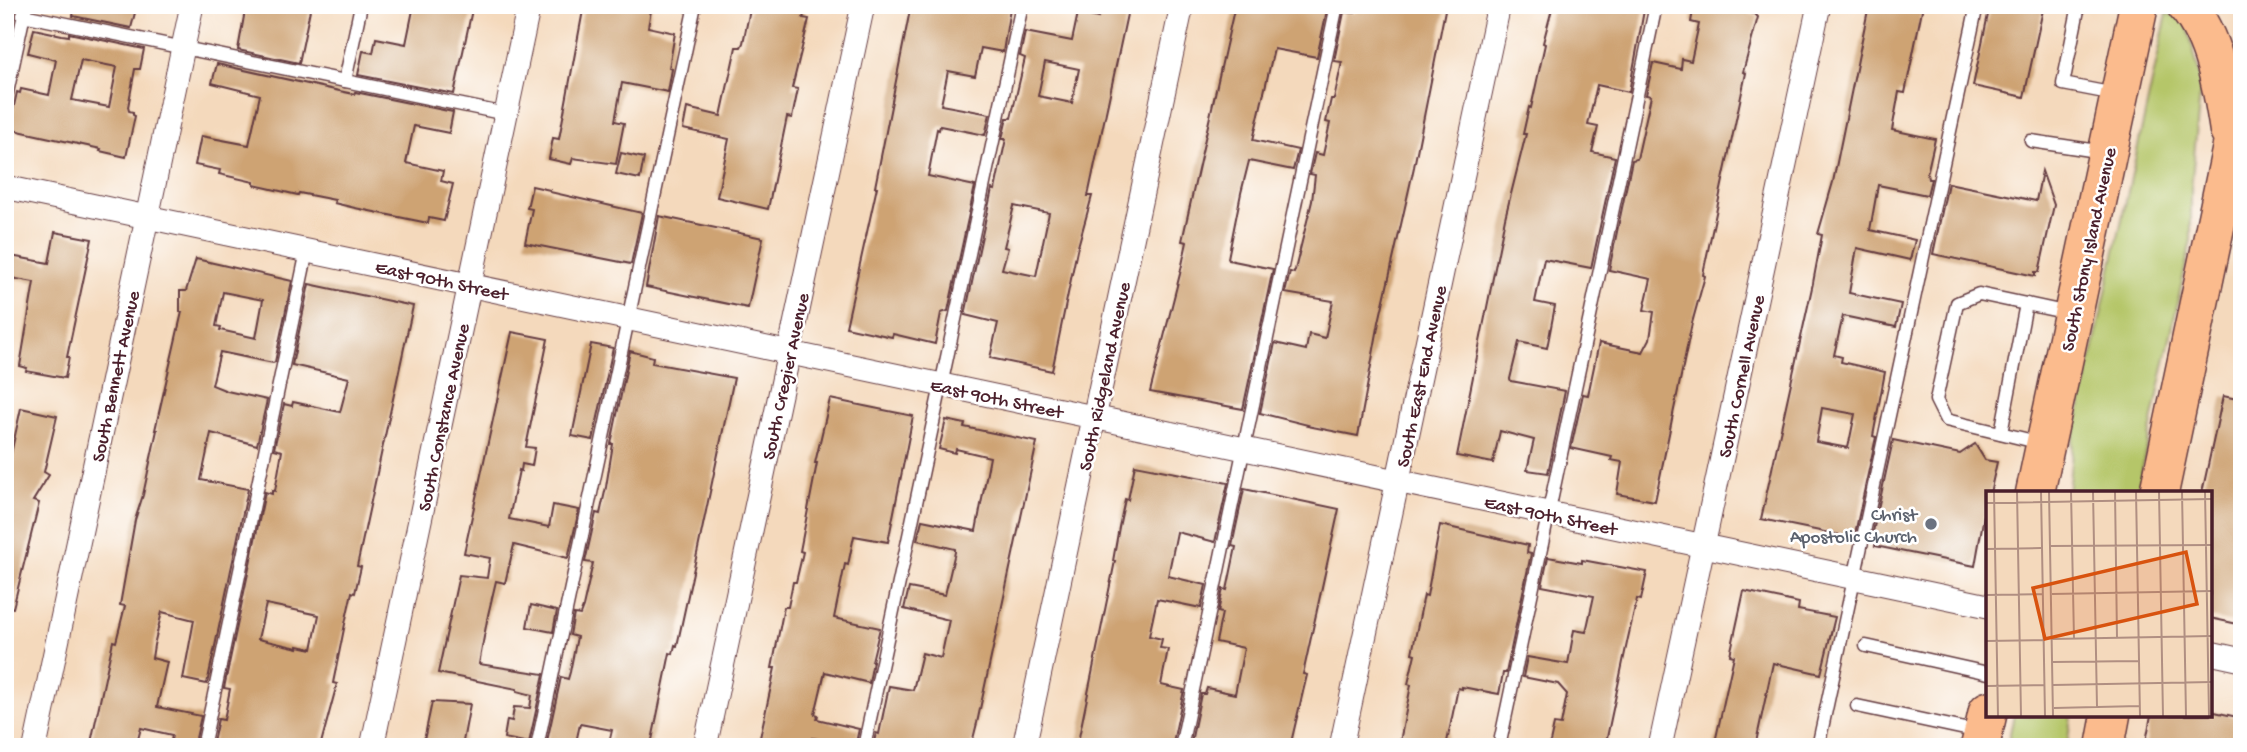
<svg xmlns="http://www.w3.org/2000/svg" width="2247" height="752" viewBox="0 0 2247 752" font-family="'Gochi Hand',sans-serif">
	<rect width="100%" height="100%" fill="#fff"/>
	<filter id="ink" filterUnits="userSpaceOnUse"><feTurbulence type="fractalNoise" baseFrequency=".0143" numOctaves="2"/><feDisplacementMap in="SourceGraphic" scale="14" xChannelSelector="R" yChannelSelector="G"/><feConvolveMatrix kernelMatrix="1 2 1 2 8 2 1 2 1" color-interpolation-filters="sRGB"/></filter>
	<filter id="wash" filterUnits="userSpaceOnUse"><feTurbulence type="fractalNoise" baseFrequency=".00686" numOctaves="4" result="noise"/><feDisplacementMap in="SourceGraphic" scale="28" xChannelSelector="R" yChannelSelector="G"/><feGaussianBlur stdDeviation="1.57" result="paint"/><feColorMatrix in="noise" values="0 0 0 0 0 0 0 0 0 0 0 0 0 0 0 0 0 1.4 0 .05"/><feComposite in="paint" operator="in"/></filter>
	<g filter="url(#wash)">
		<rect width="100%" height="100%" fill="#f4d9bc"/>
		<!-- green -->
		<g fill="#b5c669" stroke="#80724a" stroke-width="2">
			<path d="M2167,14L2185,17L2201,81L2191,190V240L2137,493H2068L2073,442Z"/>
			<path d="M2014,715H2071L2067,747H2007Z"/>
		</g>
		<g id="blocks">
			<!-- building -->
			<g fill="#cea373" fill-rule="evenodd">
				<path d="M75,5H137L131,28L73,16Z"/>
				<path d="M246,5H311L299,63L238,50Z"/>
				<path d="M414,5H473L454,94L358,75L363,51L373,53L376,38L406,44Z"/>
				<path d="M584,5H652L648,27L675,33L669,68L672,69L668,92L622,83L615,121L624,123L616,164L573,158L571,164L549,159L553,138L559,139Z"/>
				<path d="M751,5H807L803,18L809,19L792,88L798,89L792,118L787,117L768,209L717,197L729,139L683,129L687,108L721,116L736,47H741L743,43Z"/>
				<path d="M911,5H1000L1010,8L1003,52L981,48L975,76L948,71L941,105L990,114L985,135L940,126L939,130L937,129L928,176L975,186L948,311L941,313L935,344L893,334L892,337L846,327L877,187H875Z"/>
				<path d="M1101,5H1129L1088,196H1092L1077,250L1052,371L990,358L998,323L965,315L992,189L995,190L1000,166L1006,139H1002L1007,118H1011L1025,58L1020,56L1025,32L1072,41L1078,13L1098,18ZM1045,62L1079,69L1072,103L1038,96ZM1014,206L1049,213L1036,276L1002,269L1008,248L1004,247Z"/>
				<path d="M1235,5H1291L1327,10L1317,57L1274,49L1253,140L1298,150L1293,170L1249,161L1241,193L1228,258L1229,260L1273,269L1243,409L1150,392L1180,274L1187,242L1182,241Z"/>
				<path d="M1356,5H1446L1414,167L1379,322L1358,436L1307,426L1308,425L1260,413L1275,343L1306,350L1309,334L1325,338L1333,301L1285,293L1290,272L1294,273L1295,270L1312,201L1315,175L1310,174L1315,153L1323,155L1330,123L1326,122L1331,99H1334L1342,62L1334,61L1344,12L1355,13Z"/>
				<path d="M1553,5H1645L1629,92L1597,85L1588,125L1598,127L1592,152L1615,157L1591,268L1544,259L1535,302L1555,306L1547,348L1519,342L1510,379L1511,381L1565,391L1548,473L1527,470L1534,440L1500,431L1493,463L1457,456L1505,218L1526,134H1523L1529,107L1531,108L1545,44L1543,43Z"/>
				<path d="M1694,5H1709L1755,14L1758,17L1743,72L1746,73L1704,269L1703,275L1705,276L1692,323L1655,501L1617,494L1622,462L1611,460L1612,457L1571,448L1583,394L1588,395L1599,343L1643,352L1650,339L1654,312L1644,310L1651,279L1609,270L1632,160L1637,159L1651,96L1646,95L1653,63L1681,69L1682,59L1691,61L1699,24L1691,22Z"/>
				<path d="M1869,5H1923L1905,93L1899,92L1892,130L1935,139L1927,174L1928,179H1931L1927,195L1878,185L1870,230L1915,240L1910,260L1857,248L1849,293L1901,304L1896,327L1843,316L1834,355L1842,357L1841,362L1885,372L1873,436L1876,437L1854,538L1761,519L1813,283L1822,235L1818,234L1833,182ZM1822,408L1855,414L1848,448L1816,442Z"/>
				<path d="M1990,5H2044L2024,97L1973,86Z"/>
				<path d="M34,29L62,35L69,36V33L144,49L140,69H135L128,107L129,111L133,112V115L135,116L126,157L100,151L101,149L9,129L17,92L20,93L21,89L49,95L56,60L28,53ZM81,60L117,67L109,107L72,100Z"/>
				<path d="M217,64L344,92L354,94L355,92L453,112L449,133L414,126L406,163L443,171L441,181L453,184L444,221L429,218L428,223L355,208L334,203L335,200L299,193L298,195L254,185V182L219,174L220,170L195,165L201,136L249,145L260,95L212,83Z"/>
				<path d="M621,153L644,158L640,179L616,174Z"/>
				<path d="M2042,171L2054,205L2039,272H2035V276L1933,254L1948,183L2036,201Z"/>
				<path d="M532,186L550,190V192L642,213L631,264L525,243L532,209L527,208Z"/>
				<path d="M659,216L763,238L748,308L646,287Z"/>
				<path d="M55,232L92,239L67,357H69L65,378L26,371L27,368L20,366L34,282L5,277V255L49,263Z"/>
				<path d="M196,259L292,281L275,362L273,363L220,352L212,385L227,391L267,400L257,445L211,433L201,480L248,489L207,684L183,679L194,620L162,612L154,645L152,658L167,662L157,707L201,716L194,747H170L172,735L141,728L136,747H90L113,641L116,642L125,606L120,605L135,520L143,495L157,430H155L182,312H180V291H186ZM223,292L263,300L256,338L220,330L221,327L216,326Z"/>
				<path d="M309,284L413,306L357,566L361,567L355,593L352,592L346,619L333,683L337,684L320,747H212L218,719L224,720L230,689L224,688L265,492L272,494V490L275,491L282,451L274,449L284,404L292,406L293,402L340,412L349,378L292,365ZM266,604L319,615L312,649L298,646V648L258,639Z"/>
				<path d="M512,332L548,339L526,447L535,448L532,466L522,464L521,471L519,470L509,519L549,527L553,505L579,510L568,558L514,545L505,583L496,581L488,615L479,664L544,674L529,743L504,738L507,720L512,721L514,707L530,708L532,695L517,691V689L438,673L459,575L487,578L490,558L464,553Z"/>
				<path d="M591,344L613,348L593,440L572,436Z"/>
				<path d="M630,351L653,357L652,363L734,378L698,549L677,646L675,645L673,654L670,653L651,745L647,744V747H608L612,730L580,724L575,747L546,746L561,677L568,679L570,672L577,637L570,635L574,614L580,615L583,607L593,563L585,562L596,513L600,514L606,487L613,444H611Z"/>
				<path d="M2223,396L2242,400V625L2210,618V493H2202Z"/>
				<path d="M830,399L913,416L888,542L854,536L848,565L845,564L834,618L880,628L872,661H873L869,683L825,672L815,714L818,715L817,719L859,729L855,747L813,738L812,741L809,740L808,747H758L775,668H772L784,607H788L793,582H796L803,552L800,551L817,463H815Z"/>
				<path d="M21,408L57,416L44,472L49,475L33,501L39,503L13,608L5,607V463H9Z"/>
				<path d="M946,420L965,424L964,427L1037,442L977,723L971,747H873L876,733L879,734L889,686L913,690L922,653L941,658L949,620L904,609L909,588L945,595L955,552V549L917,540L922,520L976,531L990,457L956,449L955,453L939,449Z"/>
				<path d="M1893,440L1960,454L1975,444L1985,460L1997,462L1990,493H1988L1975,566L1875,546L1876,542L1871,541Z"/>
				<path d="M1135,465L1228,483L1215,542L1177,532L1168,576L1206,585L1201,608L1157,599L1149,636L1162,639L1160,648L1168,649L1161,685L1184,690L1172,747H1077L1115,561H1113L1119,527L1125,499L1128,500Z"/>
				<path d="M1244,489L1339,509L1303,674L1307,675L1301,700L1290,747H1190L1201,694H1205L1207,688L1235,694L1244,648L1216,642L1222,613L1218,612L1223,589L1227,590L1236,547L1232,546Z"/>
				<path d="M1440,525L1528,545L1527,553L1531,554L1506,673H1503L1499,694L1462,687V689L1458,688L1446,747H1399L1411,685L1408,684L1415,654L1412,653L1424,595L1427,596Z"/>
				<path d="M1548,557L1582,563V560L1647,572L1641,600L1637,599L1628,638L1605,747H1549L1554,724L1561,725L1567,694L1558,684L1523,677L1527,657L1568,664L1574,630L1586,632L1594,596L1542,586Z"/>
				<path d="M1744,591L1799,603L1798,610L1835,617L1821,674L1773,663L1755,747H1714L1734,656L1730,655Z"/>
				<path d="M531,605L557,611L553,632L527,627Z"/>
				<path d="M432,702L470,704L462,747L423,745Z"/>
				<path d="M2210,711L2242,718V747H2145L2151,715H2210Z"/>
			</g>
		</g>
	</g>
	<g filter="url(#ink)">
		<use href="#blocks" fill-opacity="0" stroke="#643b41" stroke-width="2"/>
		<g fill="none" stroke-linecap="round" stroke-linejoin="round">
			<defs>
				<g id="lane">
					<path d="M2079,5L2063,84L2115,94"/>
					<path d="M23,15L506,114"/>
					<path d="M345,81L361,5"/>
					<path d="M5,102L26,5"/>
					<path d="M2031,141L2104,152"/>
					<path d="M2001,433L2026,304"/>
					<path d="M2041,443L1946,420L1936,400L1957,303L1979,294L2069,313"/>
					<path d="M1866,646L1988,673"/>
					<path d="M1857,706L1979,732"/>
					<path d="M203,747L307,251"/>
					<path d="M537,747L695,5"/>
					<path d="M864,747L1022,5"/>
					<path d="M1181,747L1337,5"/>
					<path d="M1499,747L1656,5"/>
					<path d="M1818,747L1977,5"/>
				</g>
				<g id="street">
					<path d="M5,187L1988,606"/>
					<path d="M2210,653L2242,660"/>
					<path d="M35,747L192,5"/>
					<path d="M372,747L529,5"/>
					<path d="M705,747L863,5"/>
					<path d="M1024,747L1182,5"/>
					<path d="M1341,747L1499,5"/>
					<path d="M1660,747L1819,5"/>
				</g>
				<g id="highway">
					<path d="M2186,5C2214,37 2223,91 2229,131"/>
					<path d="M2035,493L2139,5"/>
					<path d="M2159,493L2242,99"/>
					<path d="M1980,747L1988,711"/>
					<path d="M2105,747L2111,715"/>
				</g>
			</defs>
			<!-- lane casing -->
			<use href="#lane" stroke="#643b41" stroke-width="15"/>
			<!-- street casing -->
			<use href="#street" stroke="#643b41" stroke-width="25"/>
			<!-- highway casing -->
			<use href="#highway" stroke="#643b41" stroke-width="41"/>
			<!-- lane -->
			<use href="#lane" stroke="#fff" stroke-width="12"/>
			<!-- street -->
			<use href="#street" stroke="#fff" stroke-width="23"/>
			<!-- highway -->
			<use href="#highway" stroke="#fbbb8d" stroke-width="38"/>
		</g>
	</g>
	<!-- markers -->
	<circle fill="#6b7280" stroke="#fff" stroke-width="2.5" cx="1931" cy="524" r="7"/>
	<g text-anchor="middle" stroke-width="5" stroke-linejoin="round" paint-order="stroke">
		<!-- street labels -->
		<g font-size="19" fill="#4a1f2b" stroke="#fff">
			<text transform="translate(2087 249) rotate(-78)" y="7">South Stony Island Avenue</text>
			<text transform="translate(442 279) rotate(12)" y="7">East 90th Street</text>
			<text transform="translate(114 376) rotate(-78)" y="7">South Bennett Avenue</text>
			<text transform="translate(784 376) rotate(-78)" y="7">South Cregier Avenue</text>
			<text transform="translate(1103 376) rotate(-78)" y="7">South Ridgeland Avenue</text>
			<text transform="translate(1420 376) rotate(-78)" y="7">South East End Avenue</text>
			<text transform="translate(1740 376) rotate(-78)" y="7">South Cornell Avenue</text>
			<text transform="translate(997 397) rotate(12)" y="7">East 90th Street</text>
			<text transform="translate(442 417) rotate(-78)" y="7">South Constance Avenue</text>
			<text transform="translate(1551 514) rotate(12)" y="7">East 90th Street</text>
		</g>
		<!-- worship labels -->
		<g font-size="19" fill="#5b616d" stroke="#fff" text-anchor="end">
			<text x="1917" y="520">Christ<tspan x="1917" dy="22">Apostolic Church</tspan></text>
		</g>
	</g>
	<!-- overview -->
	<g transform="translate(1986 491)">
		<rect width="226" height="226" fill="#f4d9bc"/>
		<path fill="none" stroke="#b08f82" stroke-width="2" d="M8,0L12,225M31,0L35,225M55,0L59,225M63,0L67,225M85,0L88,148M107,0L111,216M129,0L131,147M150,0L154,225M173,0L177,225M196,0L200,225M219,0L223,225M0,12L226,8M64,55L226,54M0,58L55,57M66,103L226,100M0,104L57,103M66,148L226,145M0,150L57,149M67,171L153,170M67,194L226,191M0,195L59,194M68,217L154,215"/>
		<path fill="#d8530f" fill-opacity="0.15" stroke="#d8530f" stroke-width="3.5" d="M200,61L211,113L59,148L47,97Z"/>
		<rect width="226" height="226" fill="none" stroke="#4a1f2b" stroke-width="3.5"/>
	</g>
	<!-- margin -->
	<rect width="2247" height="752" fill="none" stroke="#fff" stroke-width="28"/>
</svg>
